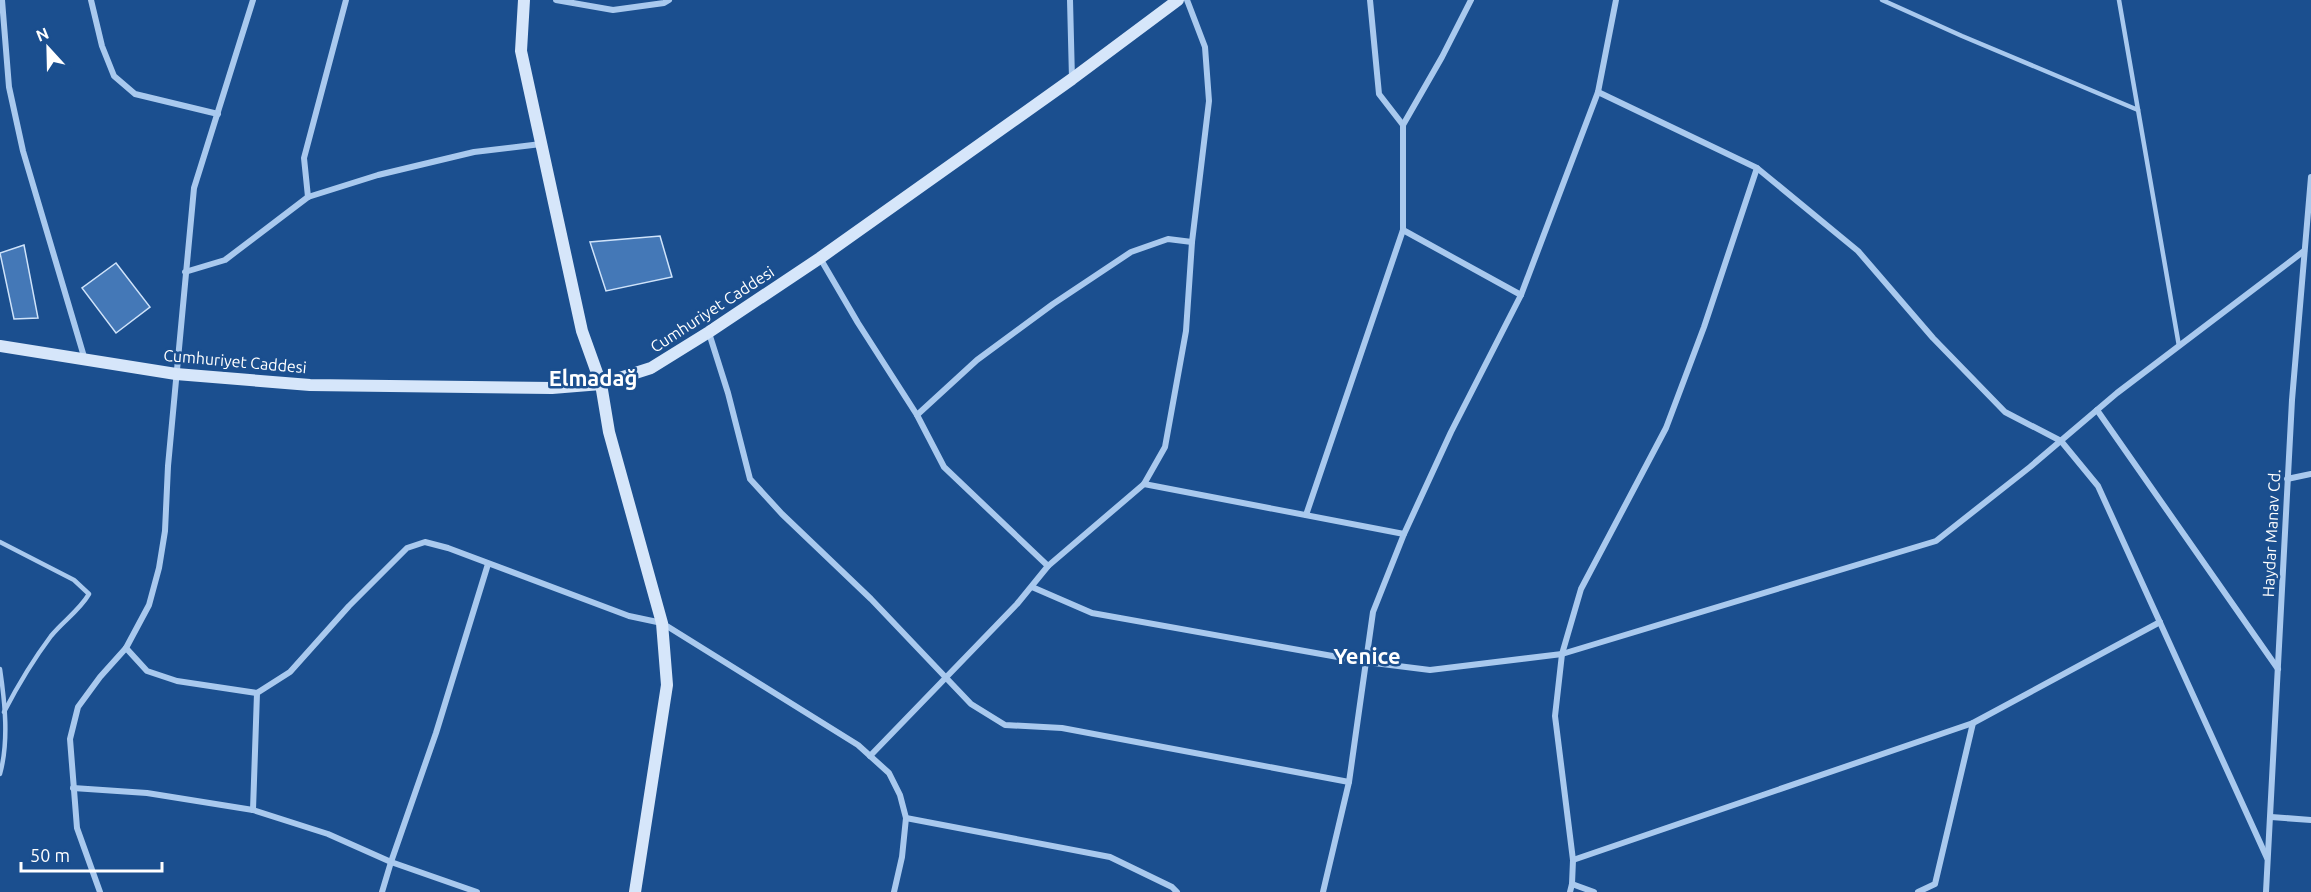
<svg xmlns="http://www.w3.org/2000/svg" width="2311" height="892" viewBox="0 0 2311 892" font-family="Ubuntu,sans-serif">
	<rect width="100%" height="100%" fill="#1b4f8f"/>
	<!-- building -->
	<g fill="#4478b7" stroke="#cfe3fa" stroke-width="1.5">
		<path d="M660,236L672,277L606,291L590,242Z"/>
		<path d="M24,245L38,318L14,319L0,253Z"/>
		<path d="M116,263L150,307L116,333L82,288Z"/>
	</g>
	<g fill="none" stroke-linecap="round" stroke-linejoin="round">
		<!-- lane -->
		<g stroke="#a9c9ee" stroke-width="4.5">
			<path d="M1882,0L1962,36L2138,110"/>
			<path d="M2119,0L2179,346"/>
			<path d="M0,542L74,580L89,594C79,611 63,621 51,636C33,660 18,685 4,712"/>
			<path d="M0,669C5,703 9,741 0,774"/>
		</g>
		<!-- street -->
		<g stroke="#a9c9ee" stroke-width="6">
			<path d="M2,0L9,87L23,151L85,360"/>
			<path d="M91,0L102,46L114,76L135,94L218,114"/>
			<path d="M556,0L613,10L664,3L669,0"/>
			<path d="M1070,0L1072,79"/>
			<path d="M1598,92L1757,168L1858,251L1933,338L2005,412L2061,441L2098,486L2267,858"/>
			<path d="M1403,125L1442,57L1471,0"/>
			<path d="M308,197L304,158L346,0"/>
			<path d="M1403,230L1521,295"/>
			<path d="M820,258L858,323L917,415L944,467L1048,566"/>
			<path d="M185,272L225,260L308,197L378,175L474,152L541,144"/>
			<path d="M709,333L728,393L750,479L782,514L871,599L971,704L1005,725L1062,728L1349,782"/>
			<path d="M2097,410L2278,669"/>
			<path d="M917,415L977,360L1053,304L1131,252L1168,239L1192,242"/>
			<path d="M2287,479L2311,474"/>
			<path d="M1144,484L1404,534"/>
			<path d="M1306,515L1403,230V125L1379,94L1370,0"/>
			<path d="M1032,587L1092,613L1366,662L1430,670L1562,654L1936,541L2030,467L2117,393L2304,251"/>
			<path d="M126,648L147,671L177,681L257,693L290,672L349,606L407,548L425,542L448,548L629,616L662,623L858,745L889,773L900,795L906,818L902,857L894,892"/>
			<path d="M870,756L1017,604L1048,566L1144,484L1165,447L1186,331L1192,242L1209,101L1205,47L1187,0"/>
			<path d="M73,788L147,793L253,810L328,834L391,862L477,892"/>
			<path d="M253,810L257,693"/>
			<path d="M2271,817L2311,820"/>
			<path d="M906,818L1110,857L1172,887L1177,892"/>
			<path d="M1573,860L1973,723L2160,622"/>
			<path d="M1572,884L1594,892"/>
			<path d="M100,892L77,828L70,739L78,707L100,677L126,648L149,605L159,568L165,531L168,466L194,188L253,0"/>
			<path d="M382,892L391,862L436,733L488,564"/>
			<path d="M1323,892L1349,782L1373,612L1404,534L1451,432L1521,295L1598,92L1616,0"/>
			<path d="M1570,892L1572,884L1573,860L1555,716L1562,654L1581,589L1666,428L1704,327L1757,168"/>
			<path d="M1918,892L1935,884L1973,723"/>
			<path d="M2266,892L2292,400L2311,177"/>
		</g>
		<!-- secondary -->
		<g stroke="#d6e6fa" stroke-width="12">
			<path d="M524,0L521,51L582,331L601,384L609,432L662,623L667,685L635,892"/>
			<path d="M0,346L176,374L310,385L552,388L601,384L651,368L709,332L820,258L1072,79L1178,0"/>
		</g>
	</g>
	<g text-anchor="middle" stroke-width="5" stroke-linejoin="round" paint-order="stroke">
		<!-- street labels -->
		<g font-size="16" fill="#fff" stroke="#1b4f8f">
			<text transform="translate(712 309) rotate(-33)" y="6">Cumhuriyet Caddesi</text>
			<text transform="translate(235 361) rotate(5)" y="6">Cumhuriyet Caddesi</text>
			<text transform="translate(2271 533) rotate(-87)" y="6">Haydar Manav Cd.</text>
		</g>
		<!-- district labels -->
		<g font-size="22" font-weight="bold" fill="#fff" stroke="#1b4f8f">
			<text x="593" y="386">Elmadağ</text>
			<text x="1367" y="664">Yenice</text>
		</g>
	</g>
	<!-- north arrow -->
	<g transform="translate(48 48) rotate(338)" stroke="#1b4f8f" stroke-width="4.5" paint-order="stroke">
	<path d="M0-4.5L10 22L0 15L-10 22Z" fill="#ffffff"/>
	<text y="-9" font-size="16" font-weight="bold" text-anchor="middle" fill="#ffffff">N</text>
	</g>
	<!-- scale -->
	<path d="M21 862v9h141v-9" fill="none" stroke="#ffffff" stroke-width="3"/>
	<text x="30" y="862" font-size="18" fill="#ffffff" stroke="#1b4f8f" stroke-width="4.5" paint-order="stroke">50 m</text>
</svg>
